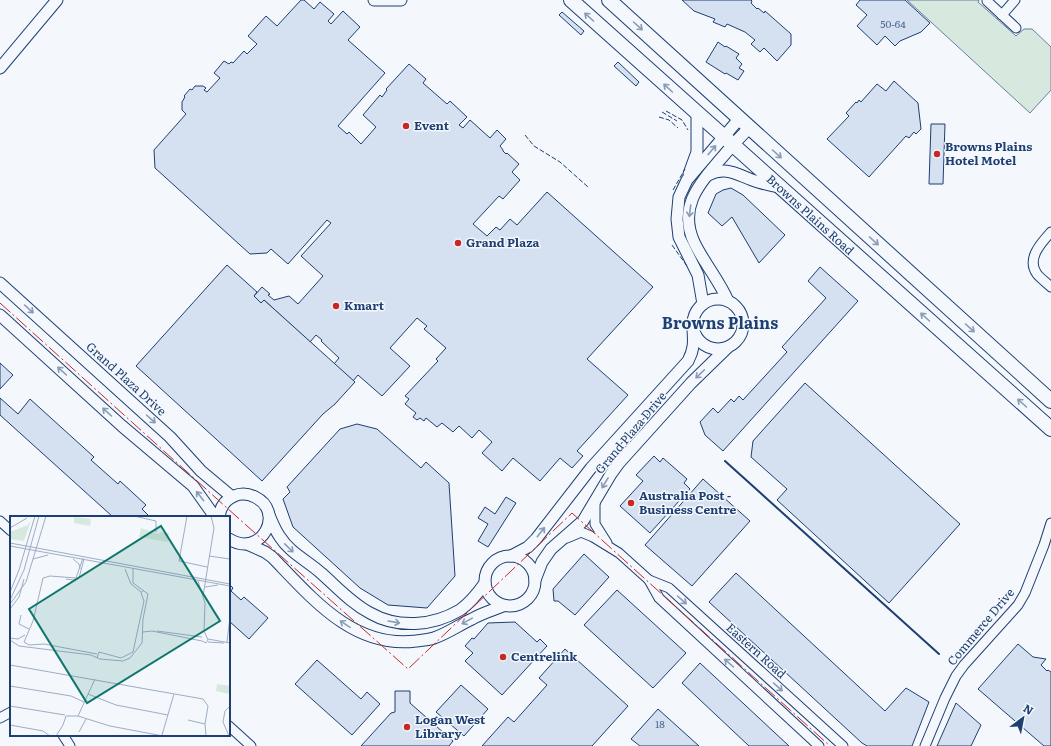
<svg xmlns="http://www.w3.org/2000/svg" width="1051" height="746" viewBox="0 0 1051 746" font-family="Literata,serif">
	<rect width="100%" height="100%" fill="#f4f7fb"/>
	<!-- green -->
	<path fill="#d7e8df" stroke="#687fa3" d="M907,0H979L978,2L1016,36L1024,29H1032L1051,47V90L1030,113Z"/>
	<!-- building -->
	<g fill="#d5e0f0" stroke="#1d3f73">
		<path d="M301,0H304L314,9L320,2L334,14L328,21L331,24L343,11L360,27L348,40L385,73L338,126L347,134L349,132L361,144L376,127L363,115L380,95L382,97L387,90L386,89L409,64L426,79L423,83L447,104L450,101L467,117L459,125L463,128L470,120L490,138L497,130L506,139L500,146L503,150V151L506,154L507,153L519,164L512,172L520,180L503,199L499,196L473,224L487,236L496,227L500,230L510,219L517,225L547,192L653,287L587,359L628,395L577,451L583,456L572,468L560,458L540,481L513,458L502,471L482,453L492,442L479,430L472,438L459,426L453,432L442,423L437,427L426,418L424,421L420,418L417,420L413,417L416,413L405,404L409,399L405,396L438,361L436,359L446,348L424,329L427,326L417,318L390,348L410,366L382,396L358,375L353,381L334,364L339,358L321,341L322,340L316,335L310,342L264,300L261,303L254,296L262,287L270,294L268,295L274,300L289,296L298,304L323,276L301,256L331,223L327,220L288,264L271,249L267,253L250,254L155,168L154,150L186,114L182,110V102L185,97L184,96L190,89L192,90L195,86H203L206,88L204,90L207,92L220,78L214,73L224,61L229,64L231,62L233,63L244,51L247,54L257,44L248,36L266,16L277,26Z"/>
		<path d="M682,0H751L752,1L751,3L757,9L758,8L764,13L765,11L791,34V45L777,61L764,48L760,52L751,44L755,40L745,32L727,24L725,27L713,22L715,19L694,11Z"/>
		<path d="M860,0H905L930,23L921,32L900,41L895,46L885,36L877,45L857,26L867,15L856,5Z"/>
		<path d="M562,12L584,31L581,35L559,15Z"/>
		<path d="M718,42L725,47L726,46L739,54L736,58L742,64L739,68L744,71L738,80L726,73L725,74L706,62Z"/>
		<path d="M618,62L639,82L636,86L614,66Z"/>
		<path d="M894,81L918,103L921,129L916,134L914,132L909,138L906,136L869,177L827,139L849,116L846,113L856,102L857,103L859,100L861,102L877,84L886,91Z"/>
		<path d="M931,124H945L943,184H929Z"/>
		<path d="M731,188L743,195L785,235L759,263L732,217L722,226L708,213L716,194L723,190Z"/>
		<path d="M227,265L257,292L254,296L261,303L264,300L355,382L335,404L323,414L262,481L136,366Z"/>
		<path d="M820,267L858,301L723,451L705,435L700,422L713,408L718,413L731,399L734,402L739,396L743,400L787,352L782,347L826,298L808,281Z"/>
		<path d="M0,363L13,375L0,389Z"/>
		<path d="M805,383L960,524L889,603L777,500L787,489L751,457L753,441Z"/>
		<path d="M0,398L18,414L30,399L94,457L91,460L118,484L120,481L146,505L142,509L150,517H113L0,415Z"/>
		<path d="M357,424L377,429L421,468L426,462L449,483L455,576L427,608L388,605L360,588L293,527L283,499L290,492L287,487L340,429Z"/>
		<path d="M654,456L660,462L663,458L687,479L684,483L690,489L650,533L620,506L643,481L636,475Z"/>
		<path d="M703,479L750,521L692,586L645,545Z"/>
		<path d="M506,497L516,503L488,547L478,541L488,524L478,518L485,507L495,514Z"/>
		<path d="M584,554L609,577L575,615L558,601H554L553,589Z"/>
		<path d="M736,573L885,711L906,688L929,702L912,746H867L862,743L709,602Z"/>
		<path d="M229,584L233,588L231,591L241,600L244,597L268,618L249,639L229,621Z"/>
		<path d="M617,590L686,653L653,688L584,625Z"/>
		<path d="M515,622L537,642L540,639L547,646L502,695L465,661L473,653L465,646L472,638L474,639L488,623Z"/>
		<path d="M1018,644L1033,657L1046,659L1041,665L1047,671L1048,670L1051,672V746H1044L978,689Z"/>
		<path d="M565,649L628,706L592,746H482L508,717L514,722L547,685L539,678Z"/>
		<path d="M317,660L361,699L367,692L380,704L352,735L295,684Z"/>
		<path d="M700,663L789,746H749L682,683Z"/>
		<path d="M461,685L488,709L464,736L436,712Z"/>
		<path d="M395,691H410V703L453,741L449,746H361L391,713L395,712Z"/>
		<path d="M956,703L981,725L971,746H937Z"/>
		<path d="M658,709L699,746H640L631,739Z"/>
	</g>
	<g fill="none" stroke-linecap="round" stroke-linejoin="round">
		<defs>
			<g id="minor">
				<path d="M987,1L1016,28"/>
				<path d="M1002,15L1015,0"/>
				<path d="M1051,232C1041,243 1026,259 1037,274C1040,278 1047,283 1051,287"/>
				<path d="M595,501V524L607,543"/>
				<path d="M0,521L11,531"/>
				<path d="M567,538L581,532L593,537L619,553L649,580L659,598L819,746"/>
				<path d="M649,580L669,588L843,746"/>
				<path d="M0,718L11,712"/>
				<path d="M229,726L251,746"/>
				<path d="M63,735L70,746"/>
				<path d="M925,746L945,698L956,676L964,665L1018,605L1025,593L1044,545L1051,523"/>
			</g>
			<g id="tertiary">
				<path d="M374,0H401"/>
				<path d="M0,68L57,0"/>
				<path d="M689,174L697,152V114"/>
				<path d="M708,175C728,165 738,176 758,182C765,184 772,186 779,187"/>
				<path d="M0,283L170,437L201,471L232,497"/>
				<circle cx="718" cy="324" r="25"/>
				<path d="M728,301C719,280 704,263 694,242C679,209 697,186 718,162C728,150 738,139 749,128"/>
				<path d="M703,304L698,275L679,237L677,219L679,197L687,180L739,119"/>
				<path d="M0,315L122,426L193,486L215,517"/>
				<path d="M269,515C272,522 275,530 280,537C290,553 308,561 321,573C337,587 351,603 370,613C398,629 433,626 460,610C470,603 478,593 485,583"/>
				<path d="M219,517C220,508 225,500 234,496C241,493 249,494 255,497C286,512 261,559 229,539"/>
				<path d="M247,544L265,552L272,557C312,598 353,649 416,641C422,640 428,640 434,638C448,633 459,625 472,619C482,613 493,610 503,606"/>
				<circle cx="510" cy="581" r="25"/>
				<path d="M511,556L528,547L536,539L591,468L688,361C694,350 694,342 693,330"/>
				<path d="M535,580L542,562L551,549L583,521L611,474L619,463L691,383L728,347"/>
			</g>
			<g id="primary">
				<path d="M571,0L1051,429"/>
				<path d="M609,0L1051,401"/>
			</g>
		</defs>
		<!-- minor casing -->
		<use href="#minor" stroke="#1d3f73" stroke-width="11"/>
		<!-- tertiary casing -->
		<use href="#tertiary" stroke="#1d3f73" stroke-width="13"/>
		<!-- primary casing -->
		<use href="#primary" stroke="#1d3f73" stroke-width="16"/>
		<!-- minor -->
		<use href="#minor" stroke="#f4f7fb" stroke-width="9"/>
		<!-- tertiary -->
		<use href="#tertiary" stroke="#f4f7fb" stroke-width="11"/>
		<!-- primary -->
		<use href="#primary" stroke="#f4f7fb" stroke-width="14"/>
		<!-- fence -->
		<g stroke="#1d3f73" stroke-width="1" stroke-dasharray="5 2" stroke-linecap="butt">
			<path d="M666,111L682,120L688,130"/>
			<path d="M662,112L677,121"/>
			<path d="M659,117L669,120L678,128"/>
			<path d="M525,135L534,146L560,162L588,187"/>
			<path d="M673,190L685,169"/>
			<path d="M672,245L687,266"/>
		</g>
		<!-- wall -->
		<path stroke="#1d3f73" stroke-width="2" d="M725,461L939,654"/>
		<!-- power -->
		<path stroke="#c62828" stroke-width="1" stroke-dasharray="14 3 2 3" stroke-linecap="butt" d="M0,303L237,517L408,669L572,513L830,746"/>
	</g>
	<!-- one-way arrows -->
	<defs><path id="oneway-shaft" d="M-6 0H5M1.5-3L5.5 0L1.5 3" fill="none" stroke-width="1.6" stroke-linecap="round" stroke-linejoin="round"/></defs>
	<g stroke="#889bb7">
		<use href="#oneway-shaft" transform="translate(589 17) rotate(-138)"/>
		<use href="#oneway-shaft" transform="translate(638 26) rotate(42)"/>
		<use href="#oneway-shaft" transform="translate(668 88) rotate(-138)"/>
		<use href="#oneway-shaft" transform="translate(712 150) rotate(-50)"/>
		<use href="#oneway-shaft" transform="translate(777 154) rotate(42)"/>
		<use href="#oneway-shaft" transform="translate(690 211) rotate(97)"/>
		<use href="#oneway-shaft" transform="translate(874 241) rotate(42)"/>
		<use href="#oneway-shaft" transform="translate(29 309) rotate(42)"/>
		<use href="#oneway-shaft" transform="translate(925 317) rotate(-138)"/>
		<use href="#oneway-shaft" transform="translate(970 328) rotate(42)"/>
		<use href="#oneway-shaft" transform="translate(62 371) rotate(-138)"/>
		<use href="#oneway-shaft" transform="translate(700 374) rotate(136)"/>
		<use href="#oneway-shaft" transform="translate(1022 403) rotate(-138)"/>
		<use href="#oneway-shaft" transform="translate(107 412) rotate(-138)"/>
		<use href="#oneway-shaft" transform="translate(151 419) rotate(42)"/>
		<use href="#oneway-shaft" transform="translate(605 483) rotate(121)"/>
		<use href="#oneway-shaft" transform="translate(200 496) rotate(-128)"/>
		<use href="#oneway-shaft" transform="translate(541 532) rotate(-52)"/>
		<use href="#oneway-shaft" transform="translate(289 548) rotate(44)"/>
		<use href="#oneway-shaft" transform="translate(682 600) rotate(42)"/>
		<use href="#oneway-shaft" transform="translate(467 621) rotate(151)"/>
		<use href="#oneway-shaft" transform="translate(394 622) rotate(10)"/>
		<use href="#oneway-shaft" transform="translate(345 624) rotate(-146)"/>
		<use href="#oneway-shaft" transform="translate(729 663) rotate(-138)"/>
		<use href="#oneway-shaft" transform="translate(778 687) rotate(42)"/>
	</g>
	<!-- markers -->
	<g fill="#c62828" stroke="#f4f7fb" stroke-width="1.5">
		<circle cx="406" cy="126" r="4"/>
		<circle cx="937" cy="154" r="4"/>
		<circle cx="458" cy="243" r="4"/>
		<circle cx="336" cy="306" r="4"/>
		<circle cx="631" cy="503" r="4"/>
		<circle cx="503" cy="657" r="4"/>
		<circle cx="407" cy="727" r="4"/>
	</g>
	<g text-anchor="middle" stroke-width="3" stroke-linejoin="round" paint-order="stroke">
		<!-- number labels -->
		<g font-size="10" fill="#4b6792">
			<text x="893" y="28">50-64</text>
			<text x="660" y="728">18</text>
		</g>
		<!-- poi labels -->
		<g font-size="12" font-weight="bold" fill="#1d3f73" stroke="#f4f7fb" text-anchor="start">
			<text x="414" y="130">Event</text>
			<text x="945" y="151">Browns Plains<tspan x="945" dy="14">Hotel Motel</tspan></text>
			<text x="466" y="247">Grand Plaza</text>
			<text x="344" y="310">Kmart</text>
			<text x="639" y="500">Australia Post -<tspan x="639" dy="14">Business Centre</tspan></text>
			<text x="511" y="661">Centrelink</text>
			<text x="415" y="724">Logan West<tspan x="415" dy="14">Library</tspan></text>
		</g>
		<!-- street labels -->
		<g font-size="12" fill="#1d3f73" stroke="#f4f7fb">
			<text transform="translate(810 215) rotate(42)" y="4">Browns Plains Road</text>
			<text transform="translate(126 379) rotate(42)" y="4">Grand Plaza Drive</text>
			<text transform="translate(631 433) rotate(-50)" y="4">Grand Plaza Drive</text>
			<text transform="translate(981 627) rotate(-50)" y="4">Commerce Drive</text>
			<text transform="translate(756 651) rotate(42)" y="4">Eastern Road</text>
		</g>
		<!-- district labels -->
		<g font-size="16" font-weight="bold" fill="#1d3f73" stroke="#f4f7fb">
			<text x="720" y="329">Browns Plains</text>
		</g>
	</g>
	<!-- overview -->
	<g transform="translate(10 516)">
		<rect width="220" height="220" fill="#f4f7fb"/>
		<path d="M64,1L81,3L80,10L64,7ZM19,6L20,7L14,25L0,23V16L18,9ZM131,12L149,18L151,16L159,17L158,26L129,21ZM207,168L220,170V178L206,175Z" fill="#d7e8df"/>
		<path fill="none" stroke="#9eadc5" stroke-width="1" d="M124,0L146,5V16M177,0L169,45L197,51M0,12L17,2M0,27L220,68M0,30L220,70M199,40L220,43M23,43L38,39M63,43L69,48L70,53M115,53L121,68L131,76M56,63L63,64L69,62L74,43M188,65L195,87L194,115L198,124L196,127L192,125M195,71L208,69M0,76L9,54L25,0M193,80L204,12L201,0M0,84L14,54L29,0M0,88L16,66L36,0M0,93L9,81L14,63M11,99L9,108L19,113M147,115L192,121M133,116L142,115L192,125M0,122L8,123L15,119M198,123L220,127M0,124L9,130L81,139L90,143L113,145L120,142L132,127L133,103L138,78L123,67V52M14,126L23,105L33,62L40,60L66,62L73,42M14,126L19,129L34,128L87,138M198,126L214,127M217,126L220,101M87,142L89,136L111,142L123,136L134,85L131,77L134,74M0,149L193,183L198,190L195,208L196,220M0,170L61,180L74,186M78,178L106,189L158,199M0,190L55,199M56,200H68L100,210L153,220M68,200L85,163M178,204L195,208M0,209L33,215L40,220M69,216L76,203M152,219L164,178M46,220L53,209L56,200M219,220L213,206L215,195L220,190"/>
		<path fill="#0f766e" fill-opacity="0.15" stroke="#0f766e" stroke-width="2" d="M151,10L210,105L77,187L19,93Z"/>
		<rect width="220" height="220" fill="none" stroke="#1d3f73" stroke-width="2"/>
	</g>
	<!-- north arrow -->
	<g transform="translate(1023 718) rotate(32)" stroke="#f4f7fb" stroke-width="3" paint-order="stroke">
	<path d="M0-3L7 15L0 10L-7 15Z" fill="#1d3f73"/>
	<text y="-6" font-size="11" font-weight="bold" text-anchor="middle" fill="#1d3f73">N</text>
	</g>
</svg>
